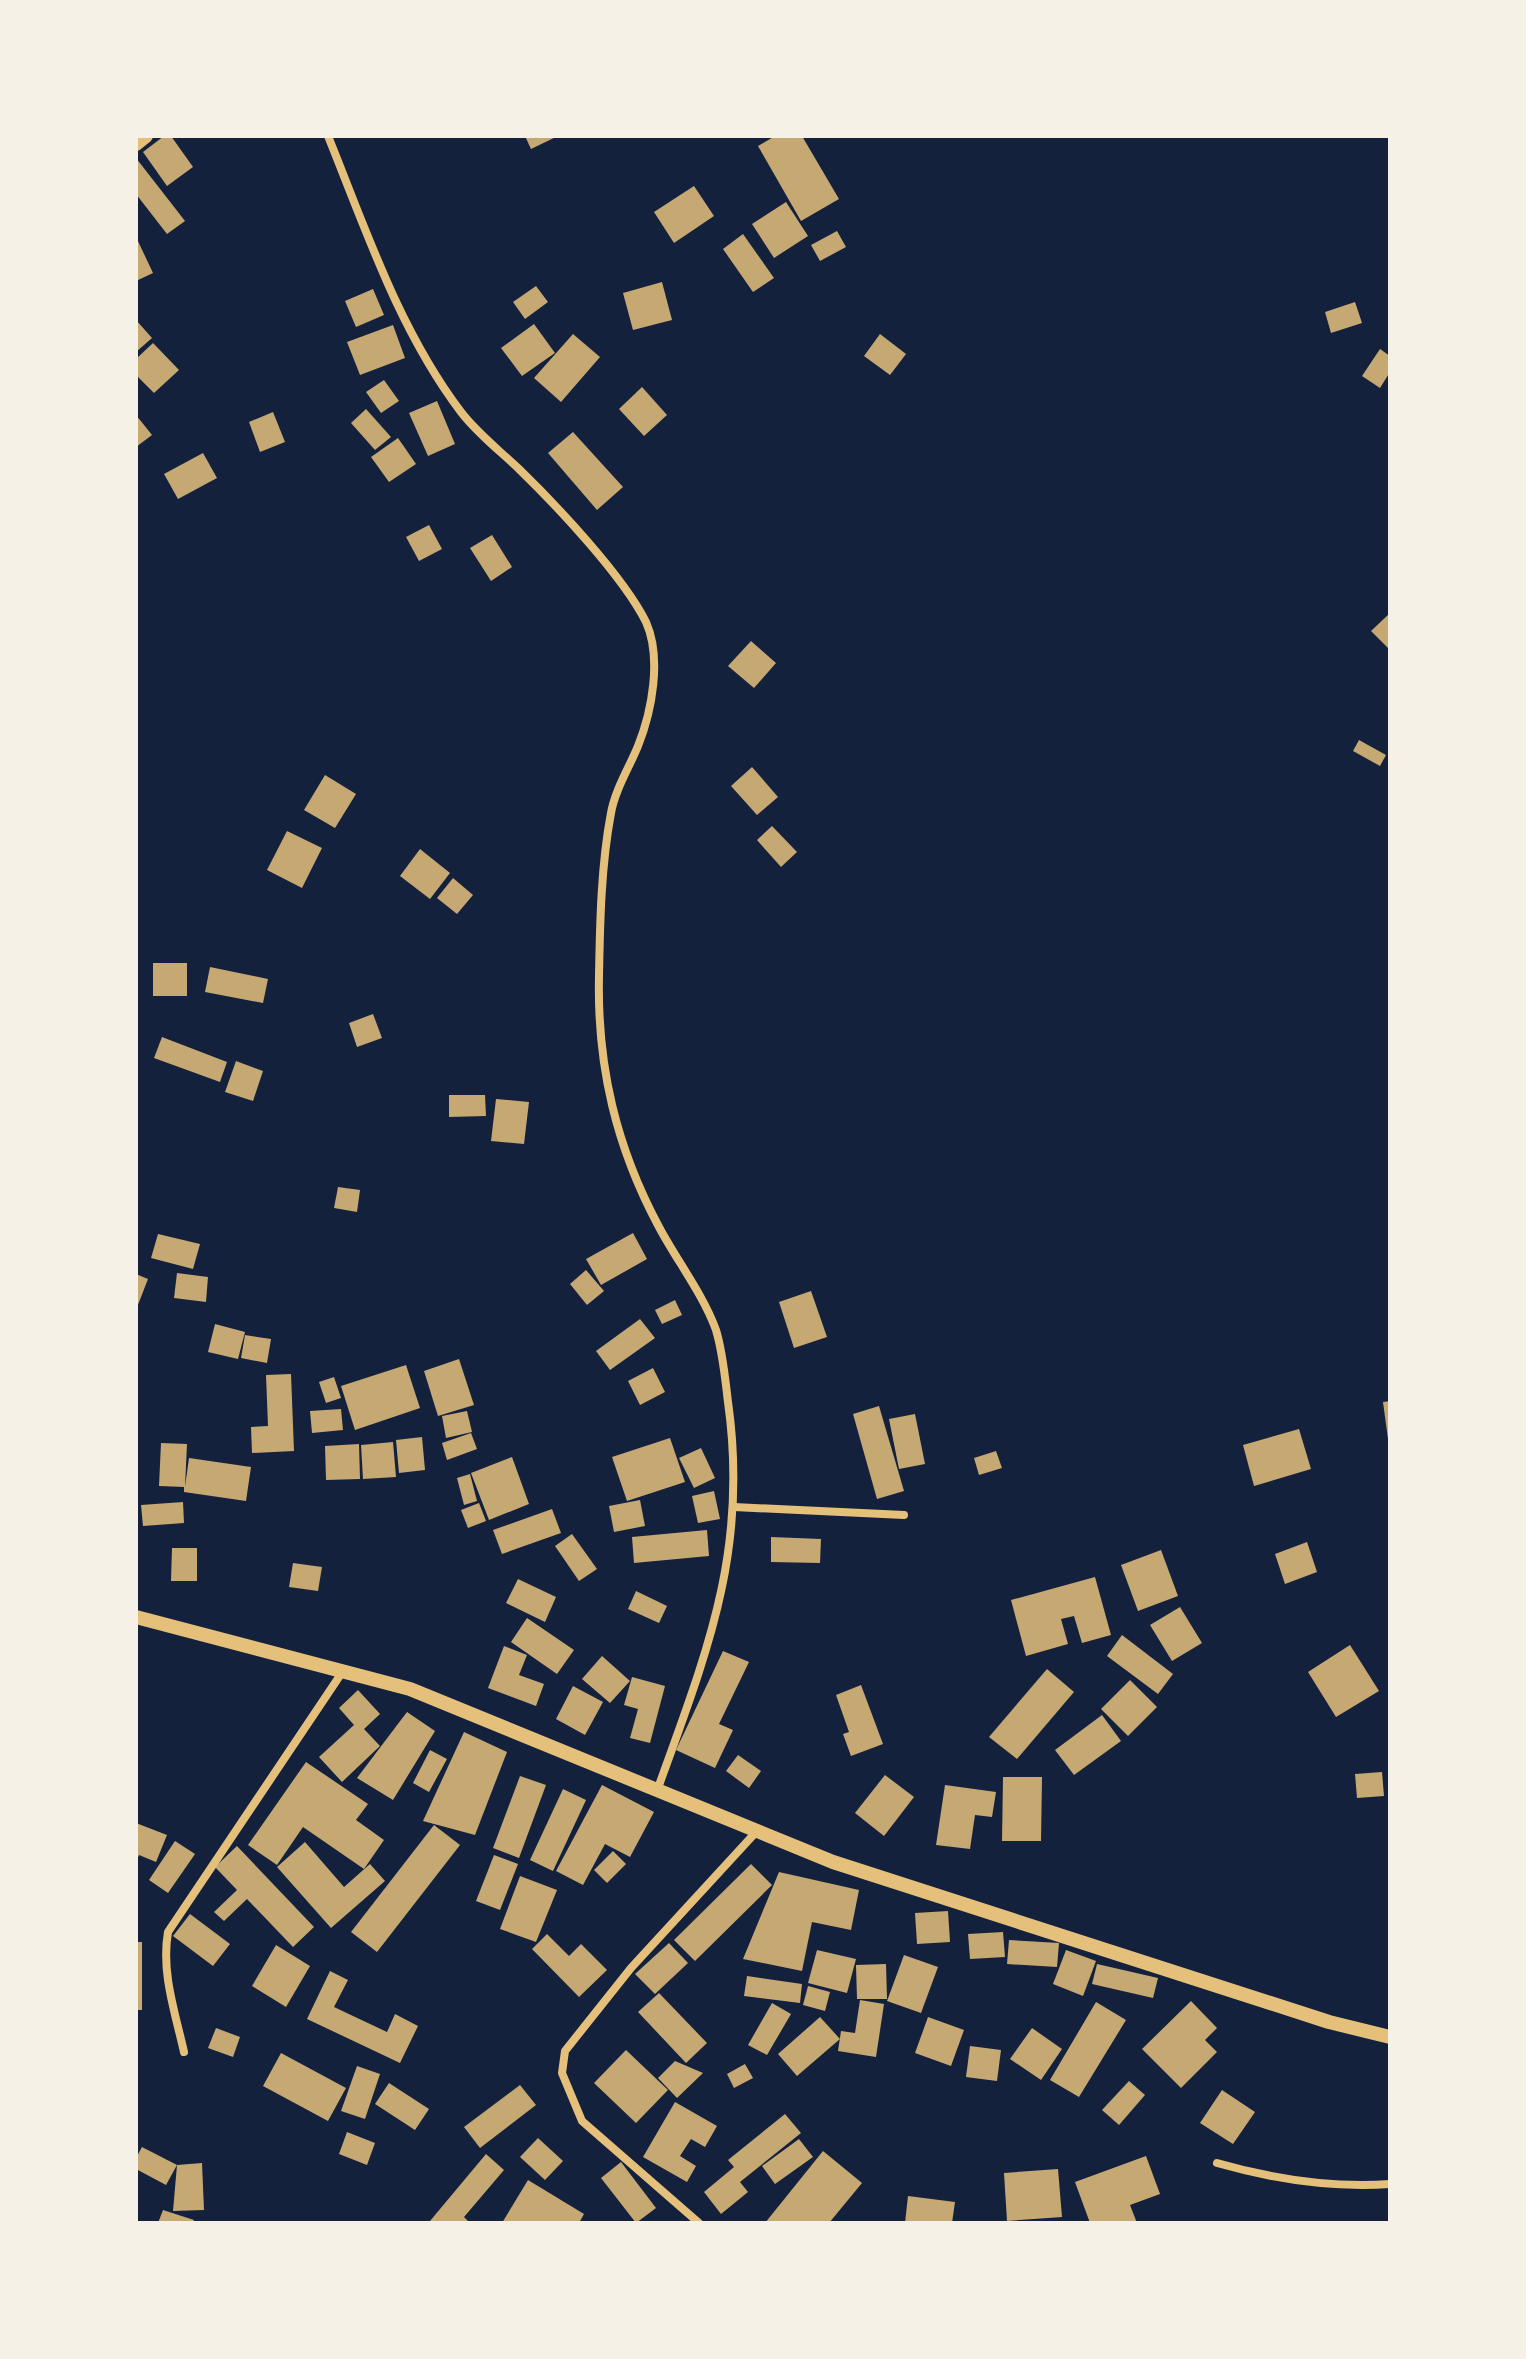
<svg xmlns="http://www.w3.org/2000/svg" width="1526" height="2359" viewBox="0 0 1526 2359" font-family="Figtree,sans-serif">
	<rect width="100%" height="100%" fill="#14213d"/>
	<!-- building -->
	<g fill="#c6a872">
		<path d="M164,136H171L193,167L167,186L143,152Z"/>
		<path d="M525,136H558L531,149Z"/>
		<path d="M775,136H802L839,199L801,221L758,146Z"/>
		<path d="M136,158L185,221L167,234L136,194Z"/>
		<path d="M694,186L714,216L674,243L654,212Z"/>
		<path d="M786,202L808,236L774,258L752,224Z"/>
		<path d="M837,231L846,247L820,261L811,245Z"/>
		<path d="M743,234L774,278L753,292L723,249Z"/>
		<path d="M136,237L153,273L136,281Z"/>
		<path d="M662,282L672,320L633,330L623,293Z"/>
		<path d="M536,286L548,302L525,319L513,302Z"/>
		<path d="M373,289L384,315L356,327L345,301Z"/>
		<path d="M1355,302L1362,323L1331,333L1325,312Z"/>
		<path d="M136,320L152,338L136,352Z"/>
		<path d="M534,324L555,353L522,376L501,348Z"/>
		<path d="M393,325L405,358L360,375L347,342Z"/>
		<path d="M573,334L600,357L561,402L534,378Z"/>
		<path d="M880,334L906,354L890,375L864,356Z"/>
		<path d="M153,343L179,370L154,393L136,375V359Z"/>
		<path d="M1380,349L1390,356V372L1380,388L1362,376Z"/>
		<path d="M384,380L399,401L381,413L366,392Z"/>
		<path d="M642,387L667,415L644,436L619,409Z"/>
		<path d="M437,401L455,444L428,456L409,413Z"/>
		<path d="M366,409L391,437L375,450L351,423Z"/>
		<path d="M273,412L285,442L260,452L249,422Z"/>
		<path d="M136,415L152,435L136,447Z"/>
		<path d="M573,432L623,487L597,510L548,453Z"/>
		<path d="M398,438L416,464L389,482L371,457Z"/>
		<path d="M203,453L217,478L178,499L164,474Z"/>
		<path d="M429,525L442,549L419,561L406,537Z"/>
		<path d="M492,535L512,567L491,581L470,548Z"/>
		<path d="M1390,613V650L1371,631Z"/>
		<path d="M751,641L776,663L754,688L728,666Z"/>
		<path d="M1359,740L1386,755L1380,766L1353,751Z"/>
		<path d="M752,767L778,797L757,815L731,786Z"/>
		<path d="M325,775L356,794L335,828L304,810Z"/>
		<path d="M772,826L797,852L781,867L757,840Z"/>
		<path d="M287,831L322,848L302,888L267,870Z"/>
		<path d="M420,849L450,873L430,899L400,876Z"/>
		<path d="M453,878L473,895L457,914L437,898Z"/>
		<rect x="153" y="963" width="34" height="33"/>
		<path d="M210,967L268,979L263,1003L205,992Z"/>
		<path d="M373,1014L382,1038L357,1047L349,1023Z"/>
		<path d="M162,1037L227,1062L220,1082L154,1058Z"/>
		<path d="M236,1061L263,1071L253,1101L225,1092Z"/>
		<path d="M449,1095H485L486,1116L449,1117Z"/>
		<path d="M496,1099L529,1102L524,1144L491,1141Z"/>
		<path d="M338,1187L360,1190L357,1212L334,1208Z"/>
		<path d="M633,1233L647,1259L601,1285L586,1259Z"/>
		<path d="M158,1234L200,1244L193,1269L151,1258Z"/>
		<path d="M586,1270L604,1291L587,1305L570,1284Z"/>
		<path d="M177,1273L208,1277L206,1302L174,1298Z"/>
		<path d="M136,1274L148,1279L136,1310Z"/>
		<path d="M811,1291L827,1337L794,1348L779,1302Z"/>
		<path d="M675,1300L682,1315L662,1324L655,1310Z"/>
		<path d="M640,1319L655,1338L610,1370L596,1351Z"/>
		<path d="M215,1324L245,1332L238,1359L208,1352Z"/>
		<path d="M245,1335L271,1339L267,1363L241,1358Z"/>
		<path d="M459,1359L474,1405L438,1416L424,1371Z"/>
		<path d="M406,1365L420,1408L355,1430L341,1386Z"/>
		<path d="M653,1368L665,1392L640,1405L628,1381Z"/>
		<path d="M291,1374L294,1451L252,1453L251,1427L268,1426L266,1375Z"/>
		<path d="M334,1377L341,1398L326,1403L319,1382Z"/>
		<path d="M1390,1401V1439H1388L1383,1402Z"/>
		<path d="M879,1406L904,1491L877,1499L853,1414Z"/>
		<path d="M341,1409L343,1430L312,1433L310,1411Z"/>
		<path d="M467,1411L472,1432L446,1438L442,1416Z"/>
		<path d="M915,1414L925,1464L899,1469L889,1419Z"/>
		<path d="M1299,1429L1311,1469L1254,1486L1243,1445Z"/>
		<path d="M471,1433L477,1449L447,1460L442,1443Z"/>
		<path d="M422,1437L425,1470L399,1473L396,1440Z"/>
		<path d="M670,1438L685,1482L627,1501L612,1457Z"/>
		<path d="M393,1442L396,1477L363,1479L361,1445Z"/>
		<path d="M161,1443L187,1444L185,1487L189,1458L251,1467L246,1501L184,1492V1487L159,1486Z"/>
		<path d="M359,1444L360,1479L326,1480L325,1446Z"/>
		<path d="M701,1448L715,1478L694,1488L679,1458Z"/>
		<path d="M996,1451L1002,1468L979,1475L974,1458Z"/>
		<path d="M512,1457L529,1504L489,1520L471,1473Z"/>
		<path d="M470,1474L477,1501L464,1505L457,1478Z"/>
		<path d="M714,1491L720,1519L698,1523L692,1496Z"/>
		<path d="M640,1500L645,1526L614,1532L609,1506Z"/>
		<path d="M183,1502L184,1523L143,1526L141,1505Z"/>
		<path d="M479,1503L486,1521L468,1528L461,1510Z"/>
		<path d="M552,1509L561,1533L502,1554L493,1530Z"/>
		<path d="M707,1530L709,1556L634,1563L632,1537Z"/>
		<path d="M572,1534L597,1569L579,1581L555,1546Z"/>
		<path d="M771,1537L821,1539L820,1563L771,1562Z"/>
		<path d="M1307,1542L1317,1572L1285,1584L1275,1554Z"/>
		<path d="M172,1548H197V1581H171Z"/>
		<path d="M1161,1550L1178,1596L1138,1611L1121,1565Z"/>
		<path d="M293,1563L322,1567L318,1591L289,1587Z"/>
		<path d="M1095,1577L1111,1635L1082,1643L1074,1616L1061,1619L1068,1644L1026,1656L1011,1600Z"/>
		<path d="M518,1579L556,1597L545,1622L506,1603Z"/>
		<path d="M636,1591L667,1606L659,1623L628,1609Z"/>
		<path d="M1180,1607L1202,1643L1172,1661L1150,1625Z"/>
		<path d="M527,1618L574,1650L557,1674L511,1642Z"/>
		<path d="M1122,1635L1173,1674L1158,1694L1107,1656Z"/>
		<path d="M1350,1645L1379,1691L1336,1717L1308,1672Z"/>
		<path d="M504,1646L527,1655L519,1675L544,1684L536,1706L488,1688Z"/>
		<path d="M723,1651L749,1662L719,1724L733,1730L715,1768L676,1750Z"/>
		<path d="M602,1656L630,1681L610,1703L582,1679Z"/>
		<path d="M1047,1669L1074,1692L1017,1759L989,1737Z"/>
		<path d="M632,1677L665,1686L650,1743L630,1738L638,1709L624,1705Z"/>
		<path d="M1130,1680L1157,1707L1128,1736L1101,1709Z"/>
		<path d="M861,1685L883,1744L851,1756L843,1734L849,1732L836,1695Z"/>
		<path d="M573,1686L603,1702L585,1735L556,1719Z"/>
		<path d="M358,1690L380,1714L364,1729L380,1746L342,1782L319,1757L354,1725L339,1708Z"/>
		<path d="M407,1712L435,1731L393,1800L357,1778Z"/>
		<path d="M1102,1715L1121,1741L1074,1775L1055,1750Z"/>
		<path d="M464,1732L507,1752L475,1835L423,1821Z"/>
		<path d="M430,1750L447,1759L429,1792L413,1783Z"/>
		<path d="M738,1755L761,1771L749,1788L726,1771Z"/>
		<path d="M306,1762L368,1804L356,1820L384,1840L364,1869L303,1827L277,1865L248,1845Z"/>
		<path d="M1382,1772L1384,1796L1357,1798L1355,1774Z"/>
		<path d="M885,1775L914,1797L884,1836L855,1813Z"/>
		<path d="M520,1776L546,1785L519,1858L493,1848Z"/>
		<path d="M1003,1777H1042L1041,1841H1002Z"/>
		<path d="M602,1785L654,1812L630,1857L605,1844L583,1885L556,1871Z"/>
		<path d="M945,1785L996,1792L992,1817L975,1815L970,1849L936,1845Z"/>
		<path d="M563,1789L586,1800L553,1871L530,1860Z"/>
		<path d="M136,1823L167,1835L156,1862L139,1855L136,1862Z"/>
		<path d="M434,1825L460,1845L377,1952L351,1932Z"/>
		<path d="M175,1841L195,1854L168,1893L149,1880Z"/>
		<path d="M305,1842L344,1887L370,1864L385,1881L331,1928L277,1867Z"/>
		<path d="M237,1846L314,1927L293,1947L247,1899L224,1921L214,1912L237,1890L215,1867Z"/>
		<path d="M613,1851L626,1864L607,1883L594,1870Z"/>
		<path d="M494,1855L518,1864L500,1910L476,1901Z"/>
		<path d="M751,1864L772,1885L695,1961L674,1940Z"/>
		<path d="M779,1872L859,1890L851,1930L812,1922L802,1971L743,1959Z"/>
		<path d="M520,1876L557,1890L536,1942L500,1929Z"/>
		<path d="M948,1911L950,1942L917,1944L915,1913Z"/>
		<path d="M190,1914L230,1944L213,1966L173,1936Z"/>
		<path d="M1003,1932L1005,1957L970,1959L968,1934Z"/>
		<path d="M547,1934L569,1956L581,1944L607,1970L579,1997L532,1949Z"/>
		<path d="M1009,1940L1059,1943L1057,1967L1007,1964Z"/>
		<rect x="136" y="1942" width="6" height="68"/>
		<path d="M669,1943L688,1963L655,1994L635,1974Z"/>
		<path d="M276,1945L310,1966L286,2007L252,1986Z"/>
		<path d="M817,1950L856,1959L847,1993L808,1983Z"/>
		<path d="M1066,1950L1096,1961L1083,1996L1053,1984Z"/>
		<path d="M904,1955L938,1967L921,2013L887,2001Z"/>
		<path d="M886,1964L887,1999H857L856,1965Z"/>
		<path d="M1097,1964L1158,1978L1153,1998L1092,1984Z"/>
		<path d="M330,1971L348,1980L334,2007L387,2032L395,2014L418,2026L400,2063L307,2019Z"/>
		<path d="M747,1976L802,1984L800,2003L744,1996Z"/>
		<path d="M808,1986L830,1992L825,2011L803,2005Z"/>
		<path d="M659,1993L707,2043L686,2063L638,2012Z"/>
		<path d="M860,2000L884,2004L876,2057L838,2051L841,2031L855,2033Z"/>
		<path d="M1191,2001L1217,2028L1205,2040L1217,2052L1181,2088L1142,2049Z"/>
		<path d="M1096,2002L1126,2020L1079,2097L1050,2080Z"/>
		<path d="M772,2003L791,2014L767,2055L748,2045Z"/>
		<path d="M820,2017L840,2039L797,2076L778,2054Z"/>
		<path d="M928,2017L964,2030L951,2066L915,2053Z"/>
		<path d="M216,2028L240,2037L233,2057L208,2048Z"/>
		<path d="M1032,2028L1062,2049L1041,2080L1010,2059Z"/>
		<path d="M970,2046L1001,2050L997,2081L966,2077Z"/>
		<path d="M626,2050L668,2090L636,2123L594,2083Z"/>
		<path d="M281,2053L346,2088L328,2121L263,2086Z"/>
		<path d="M675,2061L703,2073L677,2098L658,2078Z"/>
		<path d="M745,2064L753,2078L734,2088L727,2074Z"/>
		<path d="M357,2066L380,2074L365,2119L341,2111Z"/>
		<path d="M1129,2081L1145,2095L1119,2125L1102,2110Z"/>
		<path d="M389,2083L429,2109L415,2130L375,2104Z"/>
		<path d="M520,2085L536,2105L480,2148L464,2127Z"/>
		<path d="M1222,2090L1255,2112L1233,2144L1200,2123Z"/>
		<path d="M675,2102L717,2126L705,2147L691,2139L680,2156L696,2166L687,2182L643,2157Z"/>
		<path d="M785,2114L801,2133L740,2182L748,2192L721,2214L704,2192L734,2167L728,2160Z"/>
		<path d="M347,2132L375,2143L367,2165L339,2154Z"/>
		<path d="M538,2138L563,2161L545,2180L520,2157Z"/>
		<path d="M799,2139L813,2157L775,2184L762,2166Z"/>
		<path d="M142,2147L177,2165L166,2185L136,2169V2158Z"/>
		<path d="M823,2151L862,2183L829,2223H765Z"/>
		<path d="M486,2154L504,2170L464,2217L470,2223H433L430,2221Z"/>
		<path d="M1146,2156L1160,2194L1130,2205L1137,2223H1090L1075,2182Z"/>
		<path d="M621,2162L656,2208L636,2223L601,2178Z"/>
		<path d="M202,2163L204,2210L173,2211L177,2165Z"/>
		<path d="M1058,2169L1062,2217L1007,2221L1004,2173Z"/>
		<path d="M528,2180L584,2214L579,2223H502Z"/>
		<path d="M908,2196L955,2202L952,2223H905Z"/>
		<path d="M163,2210L194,2220L193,2223H158Z"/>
	</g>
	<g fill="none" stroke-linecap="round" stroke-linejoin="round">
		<!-- minor -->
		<g stroke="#e5c07b" stroke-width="8">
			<path d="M328,136C366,230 399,330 461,412C477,433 500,451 519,469C557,506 623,576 646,622C662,658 652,711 638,746C629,768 615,790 611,813C601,866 600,922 599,976C597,1066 616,1147 659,1227C677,1261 703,1294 716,1330C723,1353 725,1378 728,1402C749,1550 707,1652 658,1788"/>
			<path d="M734,1507L904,1515"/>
			<path d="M184,2052C175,2012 161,1972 168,1932L343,1671"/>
			<path d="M1217,2163C1273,2179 1332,2188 1390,2184"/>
			<path d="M699,2223L582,2121L562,2073L565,2051L631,1968L757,1831"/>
		</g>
		<!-- tertiary -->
		<g stroke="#e5c07b" stroke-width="14">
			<path d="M136,144L146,136"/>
			<path d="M136,1617L410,1689L833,1862L1329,2022L1390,2037"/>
		</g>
	</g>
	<!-- border -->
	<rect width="1526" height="2359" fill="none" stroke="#f6f1e7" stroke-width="276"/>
</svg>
